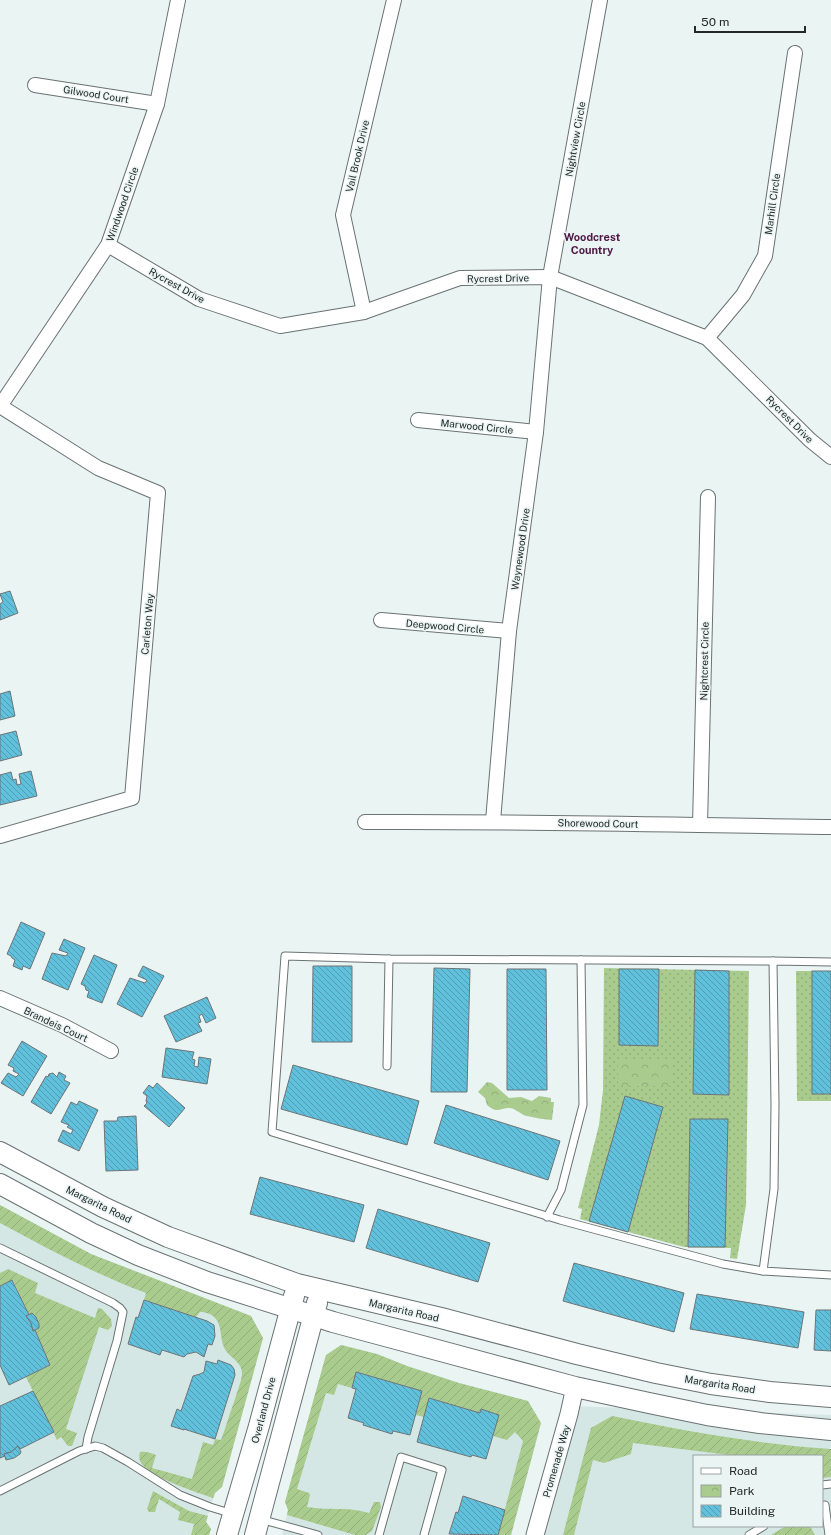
<svg xmlns="http://www.w3.org/2000/svg" width="831" height="1535" viewBox="0 0 831 1535" font-family="'Public Sans',sans-serif">
	<defs>
		<pattern id="grass-dots" width="8" height="8" patternUnits="userSpaceOnUse"><rect width="8" height="8" fill="#a9cb8d"/><path d="M2 2h.1M6 6h.1" fill="none" stroke="#91ae7a" stroke-width="1.8" stroke-linecap="round"/></pattern>
		<pattern id="park-crowns" width="20" height="18" patternUnits="userSpaceOnUse"><rect width="20" height="18" fill="#a9cb8d"/><path d="M2 6a3 3 0 1 1 6 0M12 15a3 3 0 1 1 6 0" fill="none" stroke="#91ae7a"/></pattern>
		<pattern id="garden-furrows" width="10" height="10" patternUnits="userSpaceOnUse"><rect width="10" height="10" fill="#a9cb8d"/><path d="M-1 1l2-2M0 10L10 0M9 11l2-2" fill="none" stroke="#91ae7a"/></pattern>
		<pattern id="building-back-hatch" width="6" height="6" patternUnits="userSpaceOnUse"><rect width="6" height="6" fill="#61c1dc"/><path d="M-1 5l2 2M0 0l6 6M5-1l2 2" fill="none" stroke="#509db2"/></pattern>
	</defs>
	<rect width="100%" height="100%" fill="#e9f4f3"/>
	<!-- built -->
	<g fill="#d5e7e5" fill-rule="evenodd">
		<path d="M0,1205L91,1254L251,1316L263,1338L222,1487L215,1493L206,1521L211,1529L209,1535H0Z"/>
		<path d="M341,1345L377,1354L407,1366L459,1383L528,1401L541,1423L511,1535H282L288,1510L285,1502L326,1355Z"/>
		<path d="M571,1406L831,1415V1535H541ZM694,1456H822V1526H694Z"/>
	</g>
	<!-- grass -->
	<g fill="url(#grass-dots)">
		<path d="M604,968L749,971L746,1205L737,1259L730,1258L731,1248L684,1247L580,1219L582,1209L578,1208L599,1125L603,1090Z"/>
		<path d="M796,971H831V1101H797Z"/>
	</g>
	<!-- park -->
	<g fill="url(#park-crowns)">
		<path d="M618,1059L671,1060V1086H618Z"/>
		<path d="M487,1082L492,1083L509,1098L521,1097L532,1101L539,1096L551,1098V1102H554L552,1120C543,1119 535,1118 527,1116C521,1115 517,1109 510,1108C499,1108 498,1114 487,1105L485,1098L478,1092Z"/>
	</g>
	<!-- garden -->
	<g fill="url(#garden-furrows)">
		<path d="M0,1205L91,1254L251,1316L263,1338L222,1487L215,1493L213,1498C198,1493 146,1476 140,1461C139,1458 139,1455 140,1452C145,1451 151,1453 156,1455L152,1468L192,1479L203,1442L213,1445L215,1439L221,1440C226,1426 230,1413 235,1399C237,1391 241,1383 242,1375C243,1363 232,1359 226,1351C219,1341 223,1328 216,1319C212,1314 206,1312 200,1312L196,1317L144,1300L146,1293C95,1274 48,1249 0,1223Z"/>
		<path d="M8,1269L38,1283L35,1293L95,1318L98,1308L102,1309L111,1319L112,1326L108,1330L99,1327L66,1429L77,1433L72,1446H68L61,1437L57,1440L26,1377L50,1365L35,1330L39,1328L38,1320L34,1314L29,1315L13,1280L0,1286V1273Z"/>
		<path d="M341,1345L377,1354L407,1366L459,1383L528,1401L541,1423L511,1535H498L523,1441L515,1432L507,1440L493,1436L499,1415L481,1409L480,1413L430,1398L424,1417L416,1415L422,1391L357,1372L352,1388L338,1384L334,1395L326,1393L297,1489L309,1493L310,1495L307,1507C329,1511 347,1506 369,1513L374,1502H380L381,1507L372,1531L366,1535H355L287,1515L288,1510L285,1502L326,1355Z"/>
		<path d="M612,1416C685,1431 757,1444 831,1449V1477L822,1478V1456H737L633,1443L631,1454L604,1463L593,1460L574,1535H563L591,1428Z"/>
		<path d="M153,1491L189,1511L208,1516L206,1522L211,1529L209,1535H191L194,1524L178,1520L180,1512L159,1499L155,1512H149L147,1509Z"/>
		<path d="M786,1526H810L815,1535H771Z"/>
	</g>
	<!-- building -->
	<g fill="url(#building-back-hatch)" stroke="#6c7477">
		<path d="M10,591L18,613L0,620V604L3,602L0,594Z"/>
		<path d="M10,691L15,716L0,720V694Z"/>
		<path d="M16,731L22,755L0,761V735Z"/>
		<path d="M31,771L37,796L0,805V775L11,772L13,780L16,779L17,785L21,784L19,774Z"/>
		<path d="M21,922L45,933L30,969L23,966L22,970L13,966L15,960L12,958L11,956L7,954Z"/>
		<path d="M64,939L85,948L68,990L42,979L52,953L66,956L68,953L59,950Z"/>
		<path d="M94,955L117,965L102,1003L87,997L89,991L86,990L85,986L81,984Z"/>
		<path d="M143,966L164,976L142,1017L117,1004L130,978L145,983L147,980L138,976Z"/>
		<path d="M313,966H352V1042H312Z"/>
		<path d="M434,968L470,969L467,1092H431Z"/>
		<path d="M507,969H546L547,1090H507Z"/>
		<path d="M619,969H659L658,1046L619,1045Z"/>
		<path d="M695,970L729,971V1095L693,1094Z"/>
		<rect x="812" y="971" width="19" height="123"/>
		<path d="M207,997L216,1018L206,1023L202,1014L199,1016L201,1022L198,1023L202,1031L176,1042L164,1016Z"/>
		<path d="M22,1041L47,1056L23,1096L1,1083L8,1073L16,1077L19,1074L13,1071L14,1068L8,1065Z"/>
		<path d="M166,1048L194,1052L192,1059L195,1060L194,1066L198,1067L199,1057L211,1059L207,1084L162,1077Z"/>
		<path d="M293,1065L419,1101L407,1145L281,1109Z"/>
		<path d="M59,1072L66,1076L64,1080L70,1083L51,1114L31,1102L46,1076L48,1077L49,1074L53,1073L57,1077Z"/>
		<path d="M157,1083L185,1108L169,1127L144,1106L147,1103L146,1101L147,1096L143,1093L149,1085L153,1088Z"/>
		<path d="M625,1096L663,1107L628,1232L589,1221Z"/>
		<path d="M79,1101L98,1110L79,1151L58,1141L63,1130L71,1134L73,1130L67,1127L69,1125L61,1122L71,1102L77,1105Z"/>
		<path d="M446,1105L560,1141L548,1180L434,1143Z"/>
		<path d="M136,1116L138,1170L106,1171L104,1121H117L118,1117Z"/>
		<path d="M690,1119H728L725,1247H688Z"/>
		<path d="M260,1177L364,1205L354,1242L250,1214Z"/>
		<path d="M378,1209L490,1243L478,1282L366,1248Z"/>
		<path d="M574,1263L684,1293L674,1332L563,1301Z"/>
		<path d="M12,1280L29,1315L26,1316L31,1323L33,1331L35,1330L50,1365L9,1385L0,1365V1286Z"/>
		<path d="M697,1294L804,1312L798,1348L690,1329Z"/>
		<path d="M144,1300L207,1321L214,1325L215,1336L212,1345L208,1344L204,1357L196,1352L187,1354L184,1357L162,1350L160,1355L128,1344L136,1317L138,1318Z"/>
		<path d="M816,1310H831V1351L814,1350Z"/>
		<path d="M32,1313L36,1317L39,1324V1328L33,1331L31,1323L26,1316Z"/>
		<path d="M218,1360L231,1365L234,1369L235,1375L215,1439L184,1429V1430L171,1426L177,1409L181,1411L193,1376L200,1374L204,1372L206,1361L217,1364Z"/>
		<path d="M356,1372L422,1391L410,1435L393,1431L392,1434L363,1425L364,1423L348,1418L356,1389L352,1388Z"/>
		<path d="M33,1391L54,1432L20,1449L18,1446L11,1452L4,1454L5,1456L0,1458V1406Z"/>
		<path d="M429,1398L480,1413L481,1409L499,1415L486,1459L472,1455L471,1457L417,1442Z"/>
		<path d="M18,1446L21,1452L20,1454L14,1458L6,1460L4,1454L11,1452Z"/>
		<path d="M463,1496L505,1510L498,1535L449,1534L456,1512L458,1513Z"/>
	</g>
	<g fill="none" stroke-linecap="round" stroke-linejoin="round">
		<defs>
			<g id="service">
				<path d="M831,962L773,961L775,1104L774,1189L763,1271L831,1275"/>
				<path d="M387,1066L389,959"/>
				<path d="M547,1217L561,1190L583,1105L581,960"/>
				<path d="M0,1248L113,1303L120,1308L123,1312L117,1341L88,1437L86,1449"/>
				<path d="M763,1271L723,1264L560,1220L272,1132L285,956L389,959L773,961"/>
				<path d="M822,1485L831,1484"/>
				<path d="M0,1491L79,1451L95,1446L103,1448L128,1462L180,1495L210,1507L233,1514"/>
				<path d="M825,1505L829,1535"/>
				<path d="M260,1519L318,1535"/>
				<path d="M379,1535L401,1457L442,1470L424,1535"/>
				<path d="M749,1535L764,1526"/>
			</g>
			<g id="minor">
				<path d="M35,85L157,104"/>
				<path d="M108,245L199,299L280,326L364,312L460,278L550,277L707,338L810,440L831,457"/>
				<path d="M364,312L343,215L394,0"/>
				<path d="M707,338L743,295L765,256L795,53"/>
				<path d="M0,406L98,468L158,493L132,798L0,836"/>
				<path d="M0,406L108,245L157,104L178,0"/>
				<path d="M418,420L536,432"/>
				<path d="M381,620L509,631"/>
				<path d="M493,821L509,631L536,432L550,277L600,0"/>
				<path d="M365,822C521,821 676,825 831,827"/>
				<path d="M700,825L708,497"/>
				<path d="M0,998L62,1025L111,1051"/>
			</g>
			<path id="tertiary" d="M535,1535L569,1414L575,1387"/>
			<g id="secondary">
				<path d="M0,1152L103,1207L168,1237L297,1284L441,1318L577,1354L656,1373L711,1384L770,1392L831,1397"/>
				<path d="M0,1184L91,1233L138,1255L207,1282L333,1322L575,1387L649,1403L707,1415L760,1423L831,1430"/>
				<path d="M227,1535L259,1426L294,1296"/>
				<path d="M255,1535L317,1303"/>
			</g>
		</defs>
		<!-- service casing -->
		<use href="#service" stroke="#6a7272" stroke-width="9"/>
		<!-- minor casing -->
		<use href="#minor" stroke="#6a7272" stroke-width="16"/>
		<!-- tertiary casing -->
		<use href="#tertiary" stroke="#6a7272" stroke-width="19"/>
		<!-- secondary casing -->
		<use href="#secondary" stroke="#6a7272" stroke-width="22"/>
		<!-- service -->
		<use href="#service" stroke="#fff" stroke-width="7"/>
		<!-- minor -->
		<use href="#minor" stroke="#fff" stroke-width="14"/>
		<!-- tertiary -->
		<use href="#tertiary" stroke="#fff" stroke-width="17"/>
		<!-- secondary -->
		<use href="#secondary" stroke="#fff" stroke-width="20"/>
	</g>
	<g text-anchor="middle" stroke-width="3" stroke-linejoin="round" paint-order="stroke">
		<!-- street labels -->
		<g font-size="10" fill="#242828" stroke="#e9f4f3">
			<text transform="translate(96 94) rotate(9)" y="4">Gilwood Court</text>
			<text transform="translate(575 139) rotate(-80)" y="4">Nightview Circle</text>
			<text transform="translate(357 156) rotate(-77)" y="4">Vail Brook Drive</text>
			<text transform="translate(122 204) rotate(-71)" y="4">Windwood Circle</text>
			<text transform="translate(772 204) rotate(-82)" y="4">Marhill Circle</text>
			<text transform="translate(498 278) rotate(-1)" y="4">Rycrest Drive</text>
			<text transform="translate(177 285) rotate(29)" y="4">Rycrest Drive</text>
			<text transform="translate(790 419) rotate(45)" y="4">Rycrest Drive</text>
			<text transform="translate(477 426) rotate(6)" y="4">Marwood Circle</text>
			<text transform="translate(520 549) rotate(-82)" y="4">Waynewood Drive</text>
			<text transform="translate(147 624) rotate(-85)" y="4">Carleton Way</text>
			<text transform="translate(445 626) rotate(5)" y="4">Deepwood Circle</text>
			<text transform="translate(704 661) rotate(-89)" y="4">Nightcrest Circle</text>
			<text transform="translate(598 823) rotate(1)" y="4">Shorewood Court</text>
			<text transform="translate(56 1024) rotate(25)" y="4">Brandeis Court</text>
			<text transform="translate(99 1204) rotate(26)" y="4">Margarita Road</text>
			<text transform="translate(404 1310) rotate(13)" y="4">Margarita Road</text>
			<text transform="translate(720 1384) rotate(9)" y="4">Margarita Road</text>
			<text transform="translate(263 1410) rotate(-75)" y="4">Overland Drive</text>
			<text transform="translate(556 1461) rotate(-74)" y="4">Promenade Way</text>
		</g>
		<!-- neighbourhood labels -->
		<g font-size="11" font-weight="bold" fill="#4f1945" stroke="#e9f4f3">
			<text x="592" y="241">Woodcrest<tspan x="592" dy="13">Country</tspan></text>
		</g>
	</g>
	<!-- legend -->
	<rect x="693" y="1455" width="130" height="72" fill="#e9f4f3" stroke="#9aa2a2"/>
	<rect x="701" y="1468" width="20" height="6" fill="#ffffff" stroke="#9aa2a2"/>
	<text x="729" y="1475" font-size="12" fill="#242828">Road</text>
	<rect x="701" y="1485" width="20" height="12" fill="url(#park-crowns)" stroke="#9aa2a2"/>
	<text x="729" y="1495" font-size="12" fill="#242828">Park</text>
	<rect x="701" y="1505" width="20" height="12" fill="url(#building-back-hatch)" stroke="#9aa2a2"/>
	<text x="729" y="1515" font-size="12" fill="#242828">Building</text>
	<!-- scale -->
	<path d="M695 26v6h110v-6" fill="none" stroke="#242828" stroke-width="2"/>
	<text x="701" y="26" font-size="12" fill="#242828" stroke="#e9f4f3" stroke-width="3" paint-order="stroke">50 m</text>
</svg>
